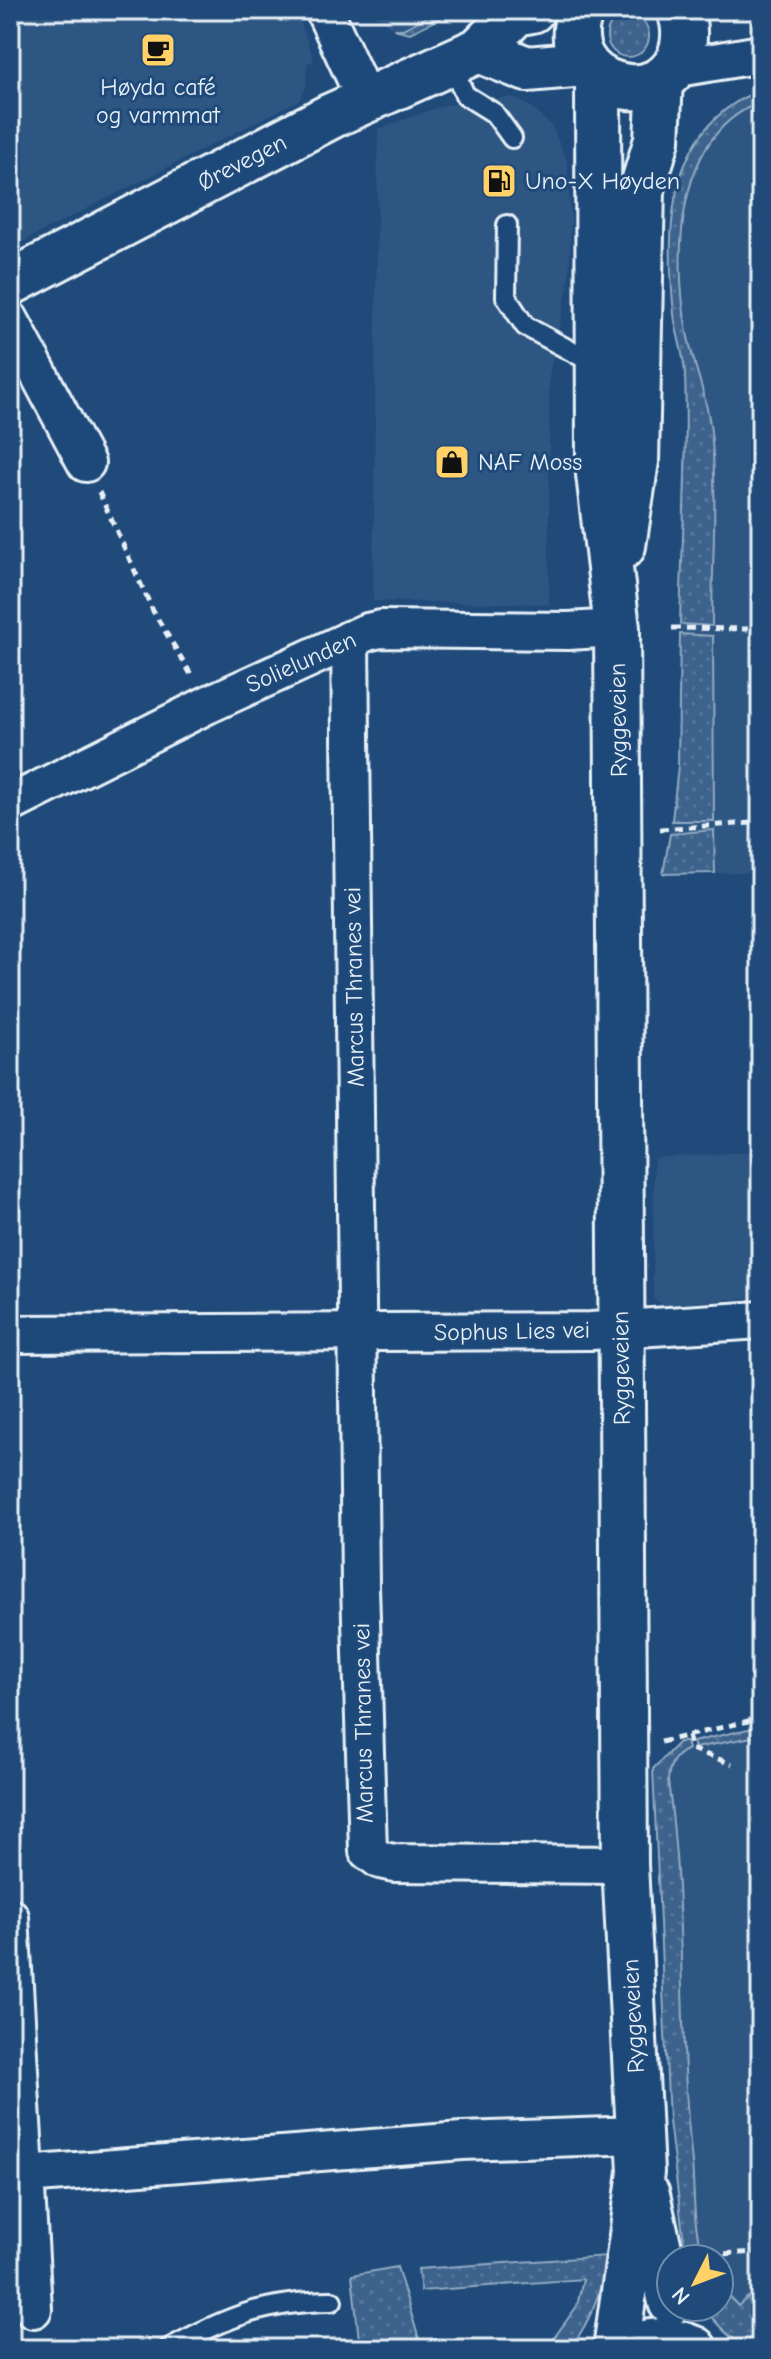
<svg xmlns="http://www.w3.org/2000/svg" width="771" height="2359" viewBox="0 0 771 2359" font-family="'Comic Neue',sans-serif">
	<defs>
		<pattern id="grass-dots" width="8" height="8" patternUnits="userSpaceOnUse" patternTransform="scale(2)"><rect width="8" height="8" fill="#3c628c"/><path d="M2 2h.1M6 6h.1" fill="none" stroke="#58799d" stroke-width="1.8" stroke-linecap="round"/></pattern>
	</defs>
	<rect width="100%" height="100%" fill="#1f4a7a"/>
	<filter id="ink" filterUnits="userSpaceOnUse"><feTurbulence type="fractalNoise" baseFrequency=".0125" numOctaves="2"/><feDisplacementMap in="SourceGraphic" scale="16" xChannelSelector="R" yChannelSelector="G"/><feConvolveMatrix kernelMatrix="1 2 1 2 8 2 1 2 1" color-interpolation-filters="sRGB"/></filter>
	<g filter="url(#ink)">
		<!-- built -->
		<g fill="#2e5683">
			<path d="M10,10H296L314,60L307,64L306,88L299,100L10,248Z"/>
			<path d="M368,10H440L403,29H394Z"/>
			<path d="M761,90V873L663,874L678,766L685,373L674,317L671,249L675,197L682,169L698,136L738,99Z"/>
			<path d="M512,97L531,107L552,127L567,161L571,221L569,281L549,376V604L373,601L378,129L445,105Z"/>
			<path d="M761,1151V1297L663,1305L653,1298L654,1158Z"/>
			<path d="M761,1735V2349H753L725,2333L703,2307H719V2259H686L685,2255L669,2121L653,1769L679,1742H686L688,1749H691Z"/>
		</g>
		<!-- grass -->
		<g fill="url(#grass-dots)" stroke="#92aac2" stroke-width="2">
			<path d="M440,10H457L410,33L394,29H403Z"/>
			<circle cx="628" cy="36" r="21"/>
			<path d="M761,90V102C675,134 673,256 687,332C693,365 708,398 711,432C718,491 712,565 712,626L680,624C682,541 688,457 685,374C684,353 676,334 674,314C665,227 667,126 761,90Z"/>
			<path d="M680,634L713,636L714,821H672L678,766Z"/>
			<path d="M714,830L715,873L663,874L670,834Z"/>
			<path d="M761,1726V1735L752,1737L695,1748L693,1742Z"/>
			<path d="M679,1742H686L688,1749C673,1756 669,1765 668,1781C686,1907 678,2037 692,2163C695,2195 692,2230 705,2259H686L669,2121L653,1769Z"/>
			<path d="M607,2256C602,2290 591,2322 569,2349H546L577,2306L583,2279L421,2291L418,2269Z"/>
			<path d="M397,2267L422,2349H360L352,2275Z"/>
			<path d="M719,2285L738,2306L748,2297L761,2312V2349C736,2349 718,2325 703,2307H719Z"/>
		</g>
		<g fill="none" stroke-linecap="round" stroke-linejoin="round">
			<defs>
				<g id="lane">
					<path d="M450,62L465,95L494,113L512,138"/>
					<path d="M507,225L506,297L525,326L597,365"/>
					<path d="M168,2349C227,2317 263,2302 332,2301"/>
				</g>
				<g id="street">
					<path d="M324,10L365,99"/>
					<path d="M672,69L761,54"/>
					<path d="M10,320L86,463"/>
					<path d="M350,639L360,1586L368,1851L380,1860L394,1863L625,1865"/>
					<path d="M10,804L207,705L367,632L381,629L568,631L617,628"/>
					<path d="M10,1334L591,1331L761,1320"/>
					<path d="M10,1917L33,2309"/>
					<path d="M25,2175L462,2141L639,2135"/>
				</g>
				<g id="secondary">
					<path d="M479,50L527,69L585,64"/>
					<path d="M10,283L331,116L479,50L516,13L532,10"/>
				</g>
				<g id="primary">
					<path d="M581,10C550,87 669,119 683,46C685,34 685,22 679,10"/>
					<path d="M598,77L599,474L617,628L625,1865L641,2172L616,2349"/>
					<path d="M623,546L636,461L642,189L657,140L660,80"/>
					<path d="M647,2195L671,2302"/>
					<path d="M625,2349C650,2339 669,2338 694,2349"/>
				</g>
			</defs>
			<!-- lane casing -->
			<use href="#lane" stroke="#e8f1f8" stroke-width="24"/>
			<!-- street casing -->
			<use href="#street" stroke="#e8f1f8" stroke-width="42"/>
			<!-- secondary casing -->
			<use href="#secondary" stroke="#e8f1f8" stroke-width="50"/>
			<!-- primary casing -->
			<use href="#primary" stroke="#e8f1f8" stroke-width="50"/>
			<!-- path -->
			<g stroke="#e8f1f8" stroke-width="5" stroke-dasharray="8 6" stroke-linecap="butt">
				<path d="M99,492L153,611L192,676"/>
				<path d="M672,628L748,629"/>
				<path d="M660,829L752,823"/>
				<path d="M688,1736L691,1749L732,1764"/>
				<path d="M661,1742L761,1718"/>
				<path d="M713,2259L719,2254L761,2252"/>
			</g>
			<!-- lane -->
			<use href="#lane" stroke="#1f4a7a" stroke-width="18"/>
			<!-- street -->
			<use href="#street" stroke="#1f4a7a" stroke-width="36"/>
			<!-- secondary -->
			<use href="#secondary" stroke="#1f4a7a" stroke-width="44"/>
			<!-- primary -->
			<use href="#primary" stroke="#1f4a7a" stroke-width="44"/>
		</g>
	</g>
	<!-- icons -->
	<defs>
		<symbol id="cafe-square" viewBox="-11 -11 22 22"><rect x="-9" y="-9" width="18" height="18" rx="4" fill="#ffd166" stroke="#1f4a7a"/><path d="M-5.5-4.5H6V0H3Q3 3.5 0 3.5H-2.5Q-5.5 3.5-5.5 0ZM3-3.2v2h1.7v-2ZM-6 4.5H4V6H-6Z" fill="#111"/></symbol>
		<symbol id="fuel-square" viewBox="-11 -11 22 22"><rect x="-9" y="-9" width="18" height="18" rx="4" fill="#ffd166" stroke="#1f4a7a"/><path d="M-5.5-6h7V0h2V4h1.3V-2.5L3-4.5l.8-.8L6-3V5H2.5V1h-1V6h-7ZM-4.2-4.7v3.2H.2V-4.7Z" fill="#111"/></symbol>
		<symbol id="shop-square" viewBox="-11 -11 22 22"><rect x="-9" y="-9" width="18" height="18" rx="4" fill="#ffd166" stroke="#1f4a7a"/><path d="M-5-2.5h2.3a2.7 3.5 0 0 1 5.4 0H5L5.5 6h-11ZM-1.5-2.5h3a1.5 2.3 0 0 0-3 0Z" fill="#111"/></symbol>
	</defs>
	<g fill-rule="evenodd">
		<use href="#cafe-square" x="138" y="30" width="40" height="40"/>
		<use href="#fuel-square" x="479" y="161" width="40" height="40"/>
		<use href="#shop-square" x="432" y="442" width="40" height="40"/>
	</g>
	<g text-anchor="middle" stroke-width="6" stroke-linejoin="round" paint-order="stroke">
		<!-- poi labels -->
		<g font-size="24" fill="#e8f1f8" stroke="#1f4a7a" text-anchor="start">
			<text x="158" y="95" text-anchor="middle">Høyda café<tspan x="158" dy="28">og varmmat</tspan></text>
			<text x="525" y="189">Uno-X Høyden</text>
			<text x="478" y="470">NAF Moss</text>
		</g>
		<!-- street labels -->
		<g font-size="24" fill="#e8f1f8" stroke="#1f4a7a">
			<text transform="translate(242 162) rotate(-27)" y="8">Ørevegen</text>
			<text transform="translate(301 662) rotate(-24)" y="8">Solielunden</text>
			<text transform="translate(618 720) rotate(-91)" y="8">Ryggeveien</text>
			<text transform="translate(354 987) rotate(-91)" y="8">Marcus Thranes vei</text>
			<text transform="translate(512 1331) rotate(-1)" y="8">Sophus Lies vei</text>
			<text transform="translate(621 1368) rotate(-91)" y="8">Ryggeveien</text>
			<text transform="translate(363 1723) rotate(-91)" y="8">Marcus Thranes vei</text>
			<text transform="translate(633 2016) rotate(-93)" y="8">Ryggeveien</text>
		</g>
	</g>
	<!-- margin -->
	<rect width="771" height="2359" fill="none" stroke="#1f4a7a" stroke-width="40"/>
	<rect x="20" y="20" width="731" height="2319" fill="none" stroke="#e8f1f8" stroke-width="3" filter="url(#ink)"/>
	<!-- north arrow -->
	<g transform="translate(695 2283) rotate(228)"><circle r="38" fill="#1f4a7a" stroke="#6f8dac" stroke-width="2"/>
	<path d="M0-6L14 30L0 20L-14 30Z" fill="#ffd166"/>
	<text y="-12" font-size="22" font-weight="bold" text-anchor="middle" fill="#e8f1f8">N</text>
	</g>
</svg>
